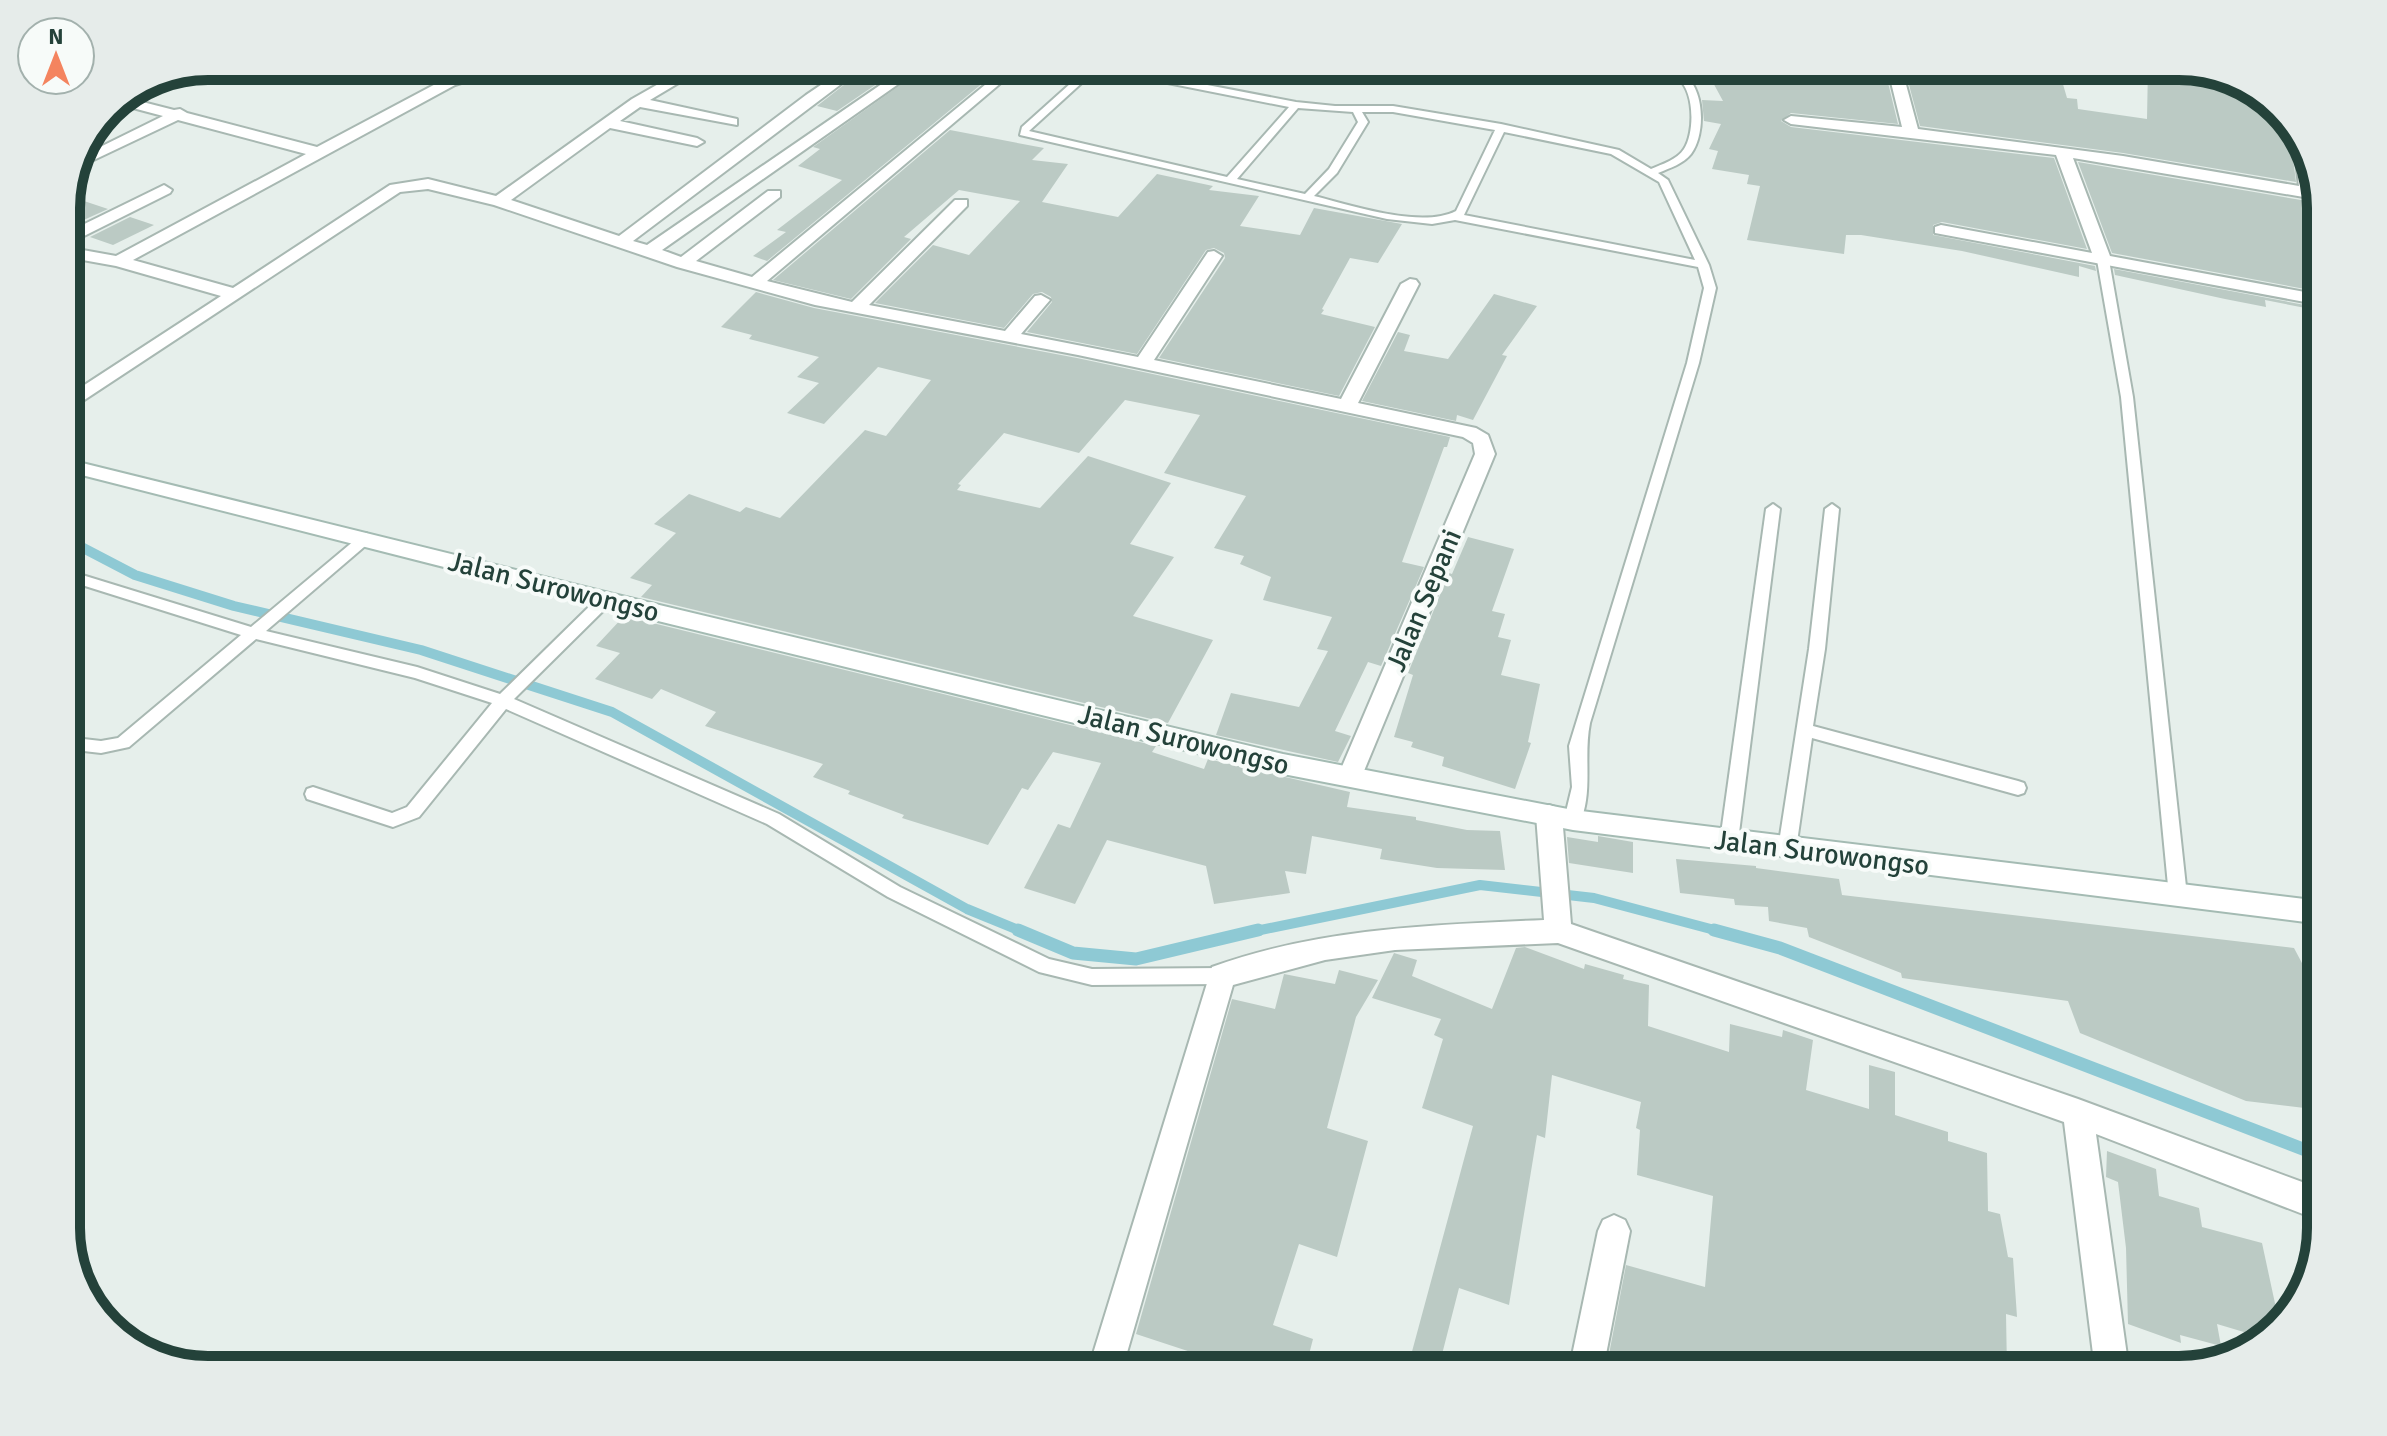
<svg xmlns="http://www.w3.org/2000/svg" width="2387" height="1436" viewBox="0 0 2387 1436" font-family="Signika,sans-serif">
	<rect width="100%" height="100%" fill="#e6efeb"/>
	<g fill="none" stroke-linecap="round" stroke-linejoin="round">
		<!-- stream-far2 -->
		<path stroke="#8ec9d4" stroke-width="8" d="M66,539L69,541"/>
		<!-- stream-far1 -->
		<g stroke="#8ec9d4" stroke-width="10">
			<path d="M66,539L135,575L234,606L421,650L612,712L967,909L1023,932"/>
			<path d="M1251,932L1480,885L1594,898L1722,932"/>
		</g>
		<!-- stream -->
		<g stroke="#8ec9d4" stroke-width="13">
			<path d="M1018,930L1073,953L1136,959L1258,930"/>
			<path d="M1714,930L1780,948L2321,1156"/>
		</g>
	</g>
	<!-- building -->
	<g fill="#bbcac4">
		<path d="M868,66H903L837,111L817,106Z"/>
		<path d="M927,66H999L982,80H986L984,82L767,261L753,256L786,232L777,230L842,180L798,166L820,149L813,147Z"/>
		<path d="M1704,66H1884L1898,124L1791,113L1781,121L1791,127L2054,158L2087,249L1942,222L1933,225V235L2095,266L2096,271L2079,266V277L1962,251L1861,235H1846L1844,254L1747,240L1760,186L1747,184L1749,175L1712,169L1718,151L1709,149L1721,124L1704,121L1702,100L1723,101Z"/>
		<path d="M1904,66L2058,67L2067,98L2077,99L2078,109L2147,119L2148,66H2179L2251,85L2295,129L2290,135L2296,182L2123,153L1920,126Z"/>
		<path d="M950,130L1044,148L1032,160L1068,164L1042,202L1118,217L1157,174L1213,186L1209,190L1259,196L1240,226L1300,235L1314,208L1402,224L1378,263L1350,258L1322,309L1324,310L1321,314L1375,327L1339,396L1159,358L1225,258L1224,253L1214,248L1206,250L1137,354L1027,332L1052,302L1051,297L1042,292L1033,294L1004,328L875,303L933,245L969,255L1020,201L959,190L904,237L911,239L851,299L773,280Z"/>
		<path d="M2078,162L2319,203L2321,292L2112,253Z"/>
		<path d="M78,199L108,209L66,228V205Z"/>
		<path d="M130,217L154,225L113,245L90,237Z"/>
		<path d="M2114,269L2321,308V311L2265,300L2266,307L2225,299L2115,275Z"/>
		<path d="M756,292L814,308L1077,358L1450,437L1447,447H1444L1402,562L1424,567L1381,666L1368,662L1335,731L1351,736L1338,762L1216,735L1231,693L1299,707L1328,651L1317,649L1332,617L1263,600L1271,577L1240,564L1244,556L1214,548L1246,496L1164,473L1200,415L1125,400L1079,453L1004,433L958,484L961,485L957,490L1040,508L1088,456L1171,483L1130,544L1174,557L1133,616L1213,640L1168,723L641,597L652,585L630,578L676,533L654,524L689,494L740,512L746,507L780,518L865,430L886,436L931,380L878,367L824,424L787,413L819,383L797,377L819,357L749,339L752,335L721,327Z"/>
		<path d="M1494,294L1537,306L1502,355L1507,356L1473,420L1457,415L1456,421L1362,401L1398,332L1410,335L1404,351L1448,359Z"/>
		<path d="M1468,537L1514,549L1492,611L1505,614L1498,637L1511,640L1501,675L1540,684L1528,742L1531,743L1515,789L1442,766L1444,757L1411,747L1413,742L1394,737L1413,675L1408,673L1449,573L1452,574Z"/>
		<path d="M624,616L1156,746L1152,752L1204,769L1208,759L1350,792L1347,807L1416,817V820L1467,830L1500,831L1505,870L1437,868L1380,859L1382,849L1312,836L1306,874L1285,871L1290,893L1214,904L1206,866L1107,840L1075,904L1024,888L1058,824L1070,828L1101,763L1053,752L1028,790L1022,788L988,845L902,818L904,815L848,794L850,791L813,777L823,764L705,726L716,712L661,689L652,699L595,679L620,653L596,646Z"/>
		<path d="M1598,836L1633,842V873L1569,863L1567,837L1598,842Z"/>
		<path d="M1676,859L1756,866V868L1839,879L1842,895L2294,948L2321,999V1110L2246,1101L2080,1033L2068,1001L1902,978L1901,973L1809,937L1807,928L1769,921L1768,907L1735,905L1734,899L1680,893Z"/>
		<path d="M1525,947L1584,969L1585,964L1624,975L1623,979L1649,985L1648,1026L1729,1052L1730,1024L1782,1037L1783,1030L1813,1040L1806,1090L1869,1109V1065L1895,1072V1115L1948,1132V1141L1987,1153L1988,1211L2000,1214L2008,1257L2013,1258L2017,1317L2006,1314L2007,1370H1606L1626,1265L1705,1287L1713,1196L1637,1175L1640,1130L1636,1128L1641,1102L1552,1075L1545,1138L1537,1135L1509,1305L1459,1288L1438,1370H1407L1473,1126L1422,1108L1443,1039L1434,1035L1441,1019L1372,998L1394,953L1417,960L1412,976L1492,1009L1516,948Z"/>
		<path d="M1339,970L1378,980L1356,1017L1327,1128L1368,1141L1337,1257L1299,1244L1273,1325L1313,1339L1305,1370H1205L1209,1358L1136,1334L1232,999L1275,1009L1284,974L1335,984Z"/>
		<path d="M2107,1151L2156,1169L2159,1196L2199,1208L2202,1227L2262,1243L2279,1322L2264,1338L2217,1324L2221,1346L2180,1335L2181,1343L2128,1324L2126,1248L2118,1182L2106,1177Z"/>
	</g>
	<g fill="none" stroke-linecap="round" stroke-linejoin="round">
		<defs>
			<g id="lane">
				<path d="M1090,66H1109L1296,102L1335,106H1393L1501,124L1619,150L1651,169C1662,164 1677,160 1684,149C1695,132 1695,89 1676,77C1661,68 1641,74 1626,66C1644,66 1666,63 1682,73C1705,87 1706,134 1691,154C1683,164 1670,168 1658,173L1668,180L1709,265L1716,288L1699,363L1590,723C1583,758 1594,792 1579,825L1573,827L1567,825L1564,820L1572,787L1569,746L1687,363L1704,288L1698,267L1455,220L1432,224L1387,219L1020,135L1022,127ZM1097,69L1289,107L1227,177L1029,131ZM1298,108L1353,112L1358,122L1329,169L1305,194L1237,179ZM1362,112H1393L1495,130L1456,211C1421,229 1351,205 1314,196L1337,173L1368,122ZM1504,132L1611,154L1659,182L1695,260L1464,215Z"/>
				<path d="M2103,257L2109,260L2133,397L2187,896L2184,901L2178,904L2172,901L2169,896L2121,397L2097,260Z"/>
				<path d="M1773,504L1780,509L1738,841L1735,846L1729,848L1723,846L1720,841L1766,509Z"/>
				<path d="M1832,504L1839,509L1825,649L1813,726L2018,781L2024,783L2026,788L2024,793L2018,795L1812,738L1796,849L1793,854L1787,856L1781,854L1778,849L1809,649L1825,509Z"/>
				<path d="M366,533L373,538L371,541L266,631L417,667L500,694L600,596H610L612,600L610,604L514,699L779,814L900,887L1049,959L1092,969L1222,968L1229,970L1231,976L1229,982L1222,984L1092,985L1039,972L888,897L767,824L506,709L419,817L393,827L307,799L305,794L307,789L313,787L392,813L407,807L492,703L415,678L256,639L129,747L101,753L66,749V737L101,741L118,738L241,635L66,580V570L251,627L361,535Z"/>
				<path d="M2317,680L2321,681V707L2315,705L2309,686Z"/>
			</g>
			<g id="street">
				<path d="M492,66H515L455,85L133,260L233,288L390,185L428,179L496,196L632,99L690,66H707L650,100L737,119V125L640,107L620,121L697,138L704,142L697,146L610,128L511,200L619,236L806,95L849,66H865L633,241L647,245L908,66H924L662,250L681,257L768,191H780V197L696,261L752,277L997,75L1004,79L1002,82L767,281L852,302L955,200H967V206L869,305L1005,331L1035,296L1041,295L1050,300L1021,334L1138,357L1208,252L1214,251L1222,256L1154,360L1341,399L1401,284L1410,279L1416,280L1419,284L1358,403L1476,428L1488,435L1495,454L1359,783L1350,786L1341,783L1338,776L1475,454L1473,443L1463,437L1078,355L815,305L677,267L494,205L428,189L400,192L66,412V397L221,296L116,266L66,257V247L116,256L306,154L178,120L81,166L86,154L163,116L114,103L123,97L174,110L180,109L187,113L317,147L445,79Z"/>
				<path d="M1887,66H1901L1918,129L2123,156L2299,186L2293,135L2297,131L2302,136L2321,200L2073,158L2110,256L2321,295V305L1935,233V227L1941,225L2092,253L2056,155L1791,124L1784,120L1791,116L1902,127Z"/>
				<path d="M164,185L172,190L170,193L66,245V233Z"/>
				<path d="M1549,805L1558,808L1562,815L1571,924L2078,1099L2321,1189V1221L2096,1134L2129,1370H2095L2064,1122L1558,943L1395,950L1325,960L1233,985L1122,1370H1088L1212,967C1320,928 1431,925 1544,920L1536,815L1540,808Z"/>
				<path d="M1614,1215L1625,1220L1630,1231L1603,1370H1569L1598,1231L1603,1220Z"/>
			</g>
			<path id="secondary" d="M66,459L605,592L1283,754L1573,810L2321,901V924L1573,830L1283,774L605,608L66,471Z"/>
		</defs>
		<!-- lane casing -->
		<use href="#lane" stroke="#a8b8b2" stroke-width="4"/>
		<!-- street casing -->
		<use href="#street" stroke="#a8b8b2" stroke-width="4"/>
		<!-- secondary casing -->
		<use href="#secondary" stroke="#a4bbb3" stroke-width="4"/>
		<!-- lane -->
		<use href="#lane" fill="#fff" fill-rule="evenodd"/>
		<!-- street -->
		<use href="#street" fill="#fff" fill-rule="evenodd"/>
		<!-- secondary -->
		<use href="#secondary" fill="#fff" fill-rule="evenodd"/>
	</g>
	<g text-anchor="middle" stroke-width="8" stroke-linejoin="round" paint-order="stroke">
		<!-- street labels -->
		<g font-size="28" fill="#24423a" stroke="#f7fbf9">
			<text transform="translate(554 586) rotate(14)" y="10">Jalan Surowongso</text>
			<text transform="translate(1423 600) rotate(-67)" y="10">Jalan Sepani</text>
			<text transform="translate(1184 739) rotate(14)" y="10">Jalan Surowongso</text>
			<text transform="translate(1822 852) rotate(7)" y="10">Jalan Surowongso</text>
		</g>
	</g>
	<!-- crop -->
	<path d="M0 0H2387V1436H0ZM208 80H2179A128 128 0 0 1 2307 208V1228A128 128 0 0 1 2179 1356H208A128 128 0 0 1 80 1228V208A128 128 0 0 1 208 80Z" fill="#e6ecea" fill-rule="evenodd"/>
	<path fill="none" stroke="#24423a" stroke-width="10" d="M208 80H2179A128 128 0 0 1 2307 208V1228A128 128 0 0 1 2179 1356H208A128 128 0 0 1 80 1228V208A128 128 0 0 1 208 80Z"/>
	<!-- north arrow -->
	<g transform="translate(56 56)"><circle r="38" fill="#f7fbf9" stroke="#a3b1ad" stroke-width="2"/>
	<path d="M0-6L14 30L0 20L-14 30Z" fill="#f4845f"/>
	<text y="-12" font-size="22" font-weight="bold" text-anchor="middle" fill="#24423a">N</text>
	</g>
</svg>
